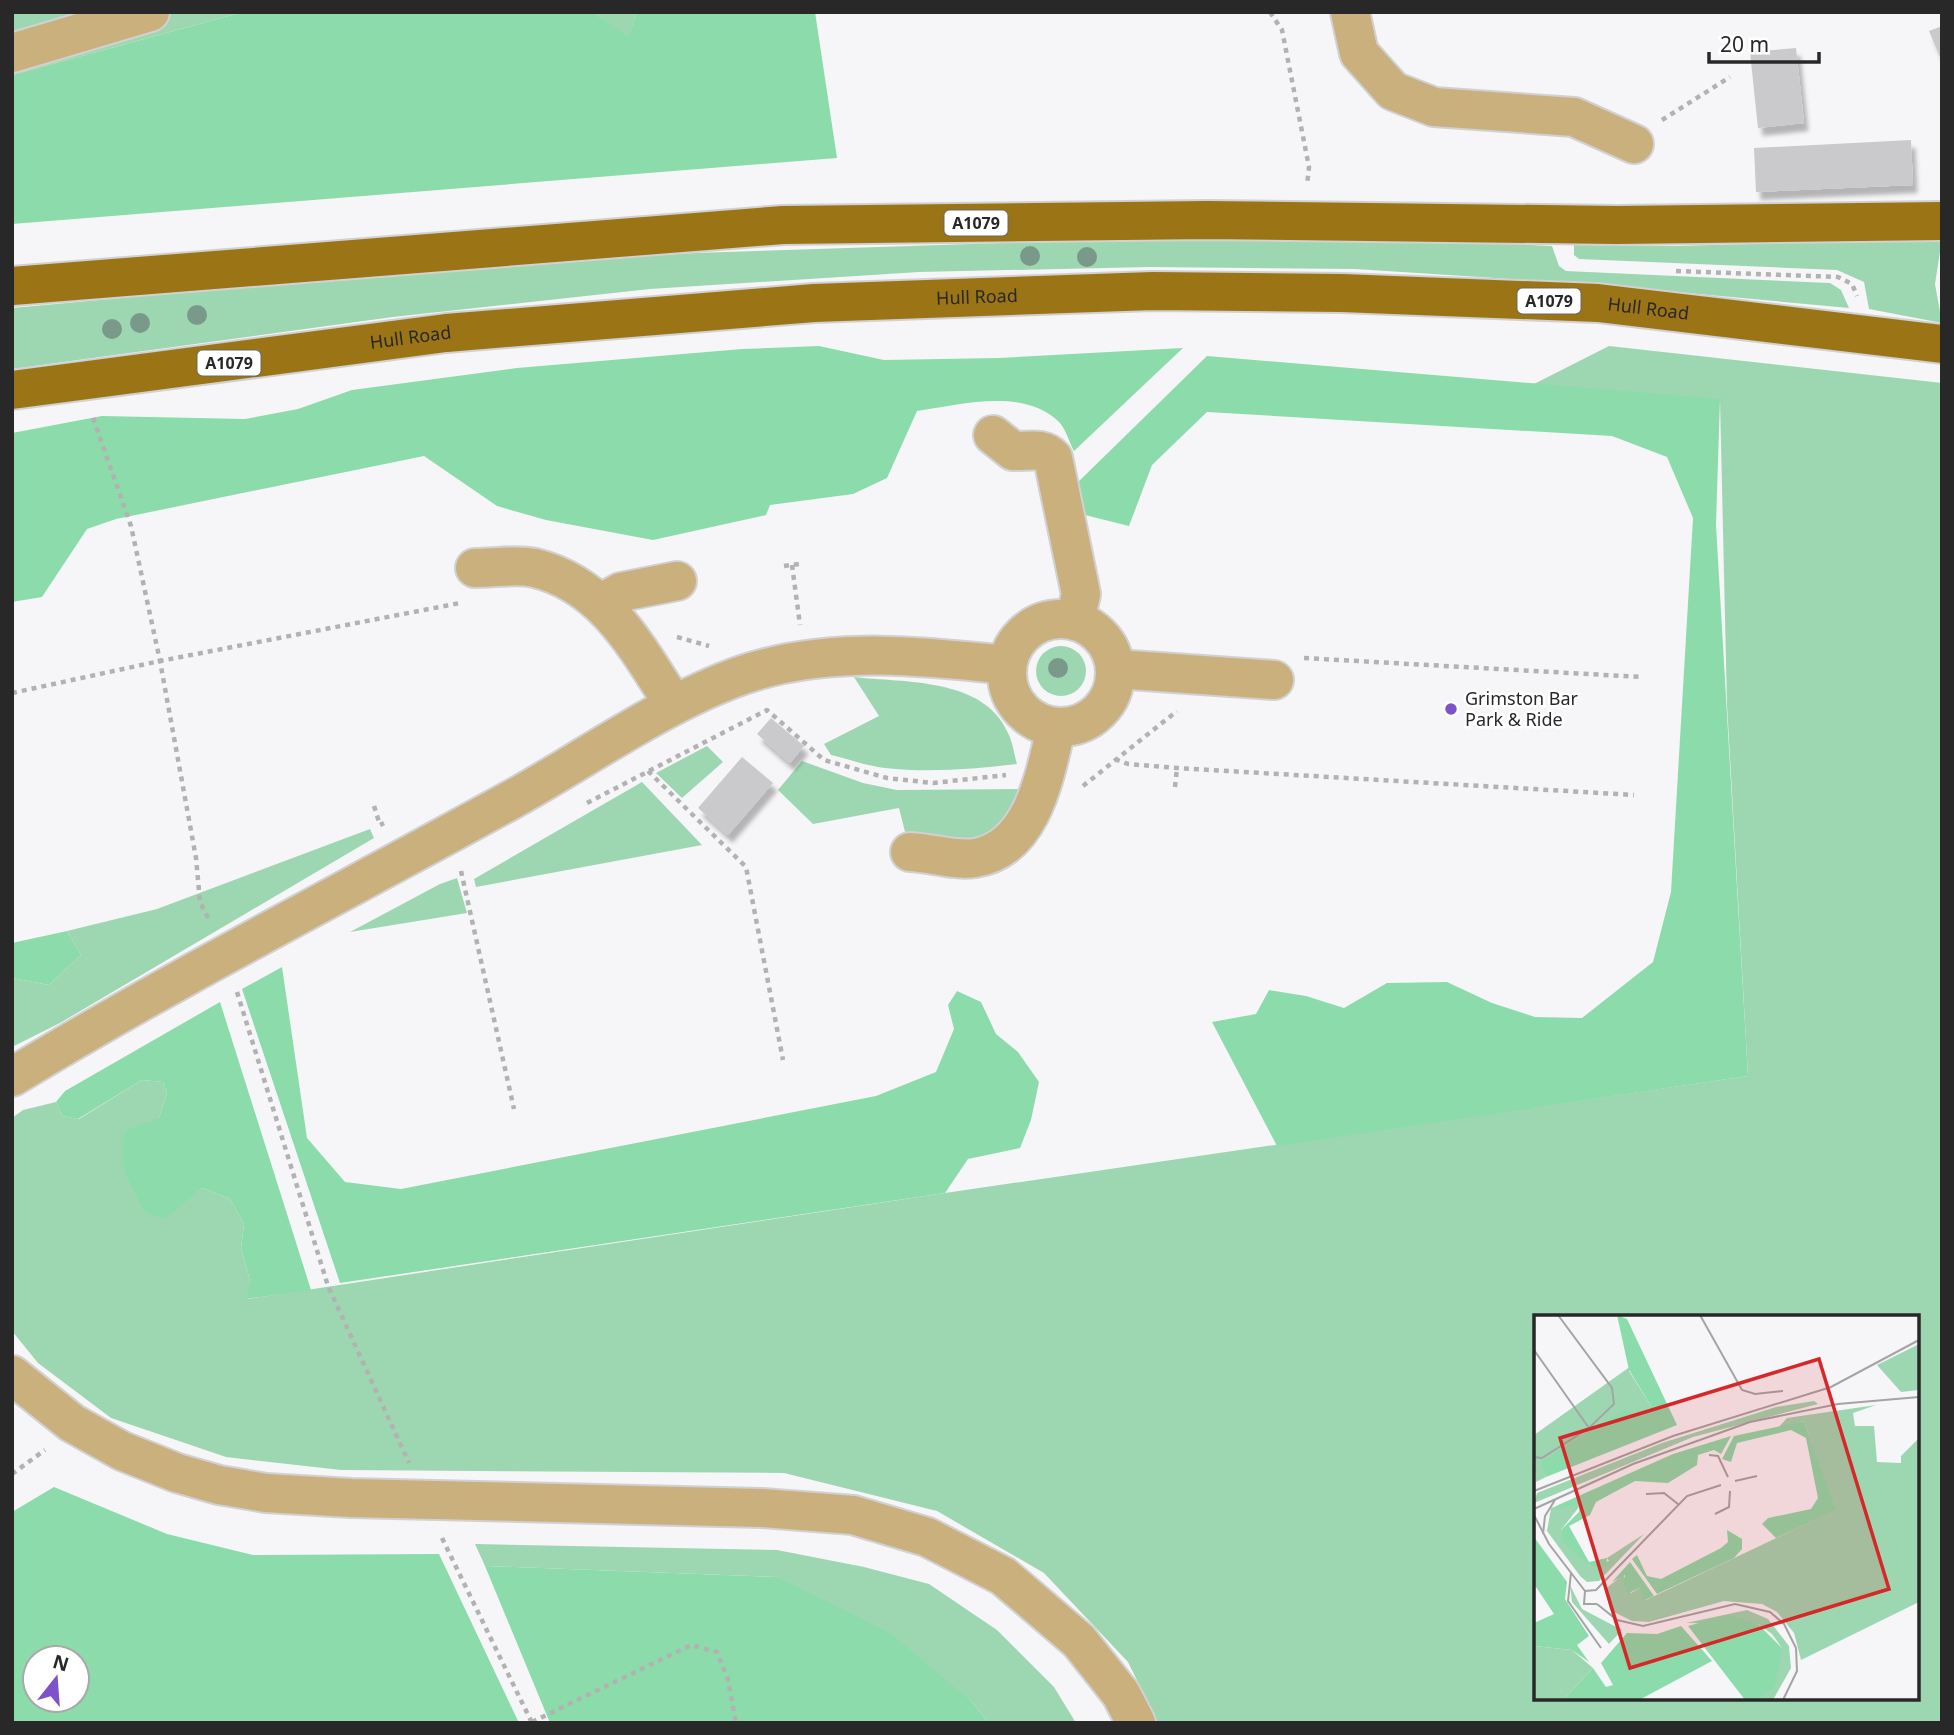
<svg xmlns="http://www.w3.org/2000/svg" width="1954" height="1735" viewBox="0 0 1954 1735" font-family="'Noto Sans',sans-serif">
	<defs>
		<filter id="shadow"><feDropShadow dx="4.5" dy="8" stdDeviation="2" flood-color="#0004"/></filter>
	</defs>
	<rect width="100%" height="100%" fill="#f6f6f8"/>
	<!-- green -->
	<g fill="#9dd7b2" fill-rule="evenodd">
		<path d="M12,12H243L12,75Z"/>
		<path d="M593,12H637L628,38Z"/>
		<path d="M1151,238L1449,241L1552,246L1559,266L1566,271L1830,283L1841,290L1849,308L1601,285L1355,269L1149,267L919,272L650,289L393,317L12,369V308L464,267L695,253Z"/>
		<path d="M1942,239L1935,284L1942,323L1869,309L1864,282L1837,270L1579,259L1574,255V245L1675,246Z"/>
		<path d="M1609,346L1942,383V1723H1158L1128,1662L1044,1573L937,1511L784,1473L341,1470L226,1457L111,1418L38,1363L12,1331V1118L23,1110L56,1102L62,1116L79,1119L142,1080L163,1082L167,1093L159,1118L175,1209L202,1188L230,1199L244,1224L241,1248L250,1281L247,1299L945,1193L1748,1076L1727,705L1720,400L1534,384ZM1536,1317H1917V1698H1536Z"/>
		<circle cx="1061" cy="671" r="25"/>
		<path d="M854,677C904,683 984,677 1008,733C1013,743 1014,754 1017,764C973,769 929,773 885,768C867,766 848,759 831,755L824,744L879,716Z"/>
		<path d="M707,746L723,762L682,798L656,773Z"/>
		<path d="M802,761L863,783L897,790L1018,789C1016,813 990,837 967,841C949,845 924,838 906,836L899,808L813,824L778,790Z"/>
		<path d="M642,782L702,845L476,887L474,879Z"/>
		<path d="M370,829L374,838L60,1023L12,1047V978L49,985L81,955L67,931L157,909Z"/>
		<path d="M457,878L467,913L350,932L440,884Z"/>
		<path d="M475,1544L777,1550L864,1567L929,1584L997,1630L1054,1687L1076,1723H989L971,1701L777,1577L485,1566Z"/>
	</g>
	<!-- forest -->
	<g fill="#8bdcaa" fill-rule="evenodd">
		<path d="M243,12H593L628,37L637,12H815L837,158L12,224V75Z"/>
		<path d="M819,346L884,360L999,358L1183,348L1074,451C1069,442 1066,429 1059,422C1023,387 960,405 917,411L887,478L853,494L770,505L766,515L653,540L546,520L497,506L424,456L116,519L87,529L42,597L12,602V433L102,416L245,419L298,409L352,390L517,368L742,349Z"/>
		<path d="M1207,356L1720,399L1716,525L1748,1076L1277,1146L1212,1022L1256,1014L1269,990L1306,996L1344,1008L1387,983L1447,982L1492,1003L1535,1017L1582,1018L1653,962L1671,892L1693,518L1667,457L1612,436L1207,412L1152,465L1129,526L1085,515L1074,486Z"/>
		<path d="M67,931L81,955L49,985L12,978V943Z"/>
		<path d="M282,967L307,1138L345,1182L401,1189L876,1096L936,1072L954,1029L948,1005L957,991L981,1002L996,1034L1018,1052L1039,1082L1031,1120L1020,1148L968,1159L945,1193L340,1283L242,989Z"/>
		<path d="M220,1002L311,1290L246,1299L250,1281L241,1248L244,1224L230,1199L202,1188L165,1219L146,1213C129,1185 116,1162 126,1130L159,1118L167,1093L163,1082L142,1080L78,1119L62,1116L56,1102L65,1091Z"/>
		<path d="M54,1487L167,1534L253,1555L439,1554L519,1723H12V1512ZM77,1658V1700H35V1658Z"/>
		<path d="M485,1566L777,1577L890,1633L971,1701L989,1723H550Z"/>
	</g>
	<!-- building -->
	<g fill="#cacacc" filter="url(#shadow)">
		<path d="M1942,26V62L1929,31Z"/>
		<path d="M1796,48L1804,123L1758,128L1750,52Z"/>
		<path d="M1911,140L1913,185L1756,192L1754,148Z"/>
		<path d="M771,718L804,746L790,763L757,734Z"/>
		<path d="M742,757L773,783L728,835L698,808Z"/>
	</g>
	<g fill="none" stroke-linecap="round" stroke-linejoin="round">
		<defs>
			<g id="minor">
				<path d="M1350,12L1359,53L1393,91L1434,107L1574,117L1634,144"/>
				<path d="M12,53L150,12"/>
				<path d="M993,435L1013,451C1027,452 1043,446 1053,458L1081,594L1075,621"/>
				<path d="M475,568C494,568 517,564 535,568C605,585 638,649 674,705"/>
				<path d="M602,603L621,592L677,581"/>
				<circle cx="1061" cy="673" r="54"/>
				<path d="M1116,669L1274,680"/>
				<path d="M910,852C932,853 954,861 975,858C1033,849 1045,774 1056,728"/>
				<path d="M12,1077C175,978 344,892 511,800C586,759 674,695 755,671C837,647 923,656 1007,665"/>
				<path d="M12,1375L72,1423L122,1451L177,1473L219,1485L266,1493L351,1498L762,1508L853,1515L927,1537L1003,1576L1079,1641L1121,1694L1136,1723"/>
			</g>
			<g id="major">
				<path d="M12,286L783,225L1207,220L1617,225L1942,221"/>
				<path id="s1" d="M12,390L446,333L814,303L1153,291L1342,293L1598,303L1942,344"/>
			</g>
		</defs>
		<!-- minor casing -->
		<use href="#minor" stroke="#d1d1d3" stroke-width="42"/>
		<!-- major casing -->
		<use href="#major" stroke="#d1d1d3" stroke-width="42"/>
		<!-- path -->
		<g stroke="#b2b2b3" stroke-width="4.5" stroke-dasharray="5 5" stroke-linecap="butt">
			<path d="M1270,12L1282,30L1309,167L1307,185"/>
			<path d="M1662,120L1730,77"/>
			<path d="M1676,271L1838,277L1852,284L1857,296"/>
			<path d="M93,418L131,526L160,661L196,858L200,902L210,922"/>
			<path d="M792,565L800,625"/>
			<path d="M784,566L799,564"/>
			<path d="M677,637L709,646"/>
			<path d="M1304,658L1641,677"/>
			<path d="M12,693L160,661L460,603"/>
			<path d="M1115,759L1128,764L1177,768L1634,795"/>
			<path d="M648,771L746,867L783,1060"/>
			<path d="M1083,786L1177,711"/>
			<path d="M1175,787L1177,768"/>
			<path d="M587,803L767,710L824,760L887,778L933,783L1006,775"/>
			<path d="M374,806L380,825L384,823"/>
			<path d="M461,871L514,1109"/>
			<path d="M237,992L328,1286L409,1463"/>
			<path d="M12,1474L45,1450"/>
			<path d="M442,1538L532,1723"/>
			<path d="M532,1722L691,1645L717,1652L728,1680L736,1723"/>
		</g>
		<!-- minor -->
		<use href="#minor" stroke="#cab07c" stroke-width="38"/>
		<!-- major -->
		<use href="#major" stroke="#9b7416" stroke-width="38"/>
	</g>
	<!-- trees -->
	<g fill="#799a8a">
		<circle cx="1030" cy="256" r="10"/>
		<circle cx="1087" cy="257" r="10"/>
		<circle cx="197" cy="315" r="10"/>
		<circle cx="140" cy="323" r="10"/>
		<circle cx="112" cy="329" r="10"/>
		<circle cx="1058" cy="668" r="10"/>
	</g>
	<!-- markers -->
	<circle fill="#7d53cc" stroke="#fff" stroke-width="2.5" cx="1451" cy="709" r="7"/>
	<g text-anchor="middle" stroke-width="5" stroke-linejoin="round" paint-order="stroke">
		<!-- shield labels -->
		<g fill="#fff" stroke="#686869" stroke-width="2">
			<rect x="944.5" y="210.5" width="63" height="25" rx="5"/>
			<rect x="1517.5" y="288.5" width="63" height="25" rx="5"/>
			<rect x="197.5" y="350.5" width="63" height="25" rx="5"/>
		</g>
		<g font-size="16" font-weight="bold" fill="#282829">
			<text x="976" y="229">A1079</text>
			<text x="1549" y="307">A1079</text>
			<text x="229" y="369">A1079</text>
		</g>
		<!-- street labels -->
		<g font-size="18" fill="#282829" stroke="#fff">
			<text dy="6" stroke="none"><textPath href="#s1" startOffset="970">Hull Road</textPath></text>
			<text dy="6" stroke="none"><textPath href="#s1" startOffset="1642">Hull Road</textPath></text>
			<text dy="6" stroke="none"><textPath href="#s1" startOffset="402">Hull Road</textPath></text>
		</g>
		<!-- poi labels -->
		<g font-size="18" fill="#282829" stroke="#fff" text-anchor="start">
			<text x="1465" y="705">Grimston Bar<tspan x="1465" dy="21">Park &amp; Ride</tspan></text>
		</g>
	</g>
	<!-- overview -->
	<g transform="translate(1534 1315)">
		<rect width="385" height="385" fill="#f6f6f8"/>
		<path d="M385,29V75L367,77L343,50ZM97,51L95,56L117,91L111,102L8,147L12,162L2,167L0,120ZM280,86L284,89L159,122L0,188L3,178L128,128L242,92ZM342,90L319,98L321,111H340L343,147L367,148V141L385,123V287L267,345L260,318L243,297L228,289L190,286L115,307L98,306L76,295L71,274L89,260L92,265L89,270L97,278L105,273L112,285L301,195L270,106L245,112L253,103ZM32,188H45V192L27,215L30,225L56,251L75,246L73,243L110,219L65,266L53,267L46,261L13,216L17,193ZM36,270L48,294L88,315L75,329L38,287ZM213,295L234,304L255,331L257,353L239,385H223L248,333L238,319L224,309L152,308ZM0,331L38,335L59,353L29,385H0Z" fill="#9dd7b2"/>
		<path d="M83,0L93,4L143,110L12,162L7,147L90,95L110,102L117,91L95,55ZM270,106L302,195L242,223L228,209L234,203L277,194L284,183L272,123L257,115L203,128L197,147L188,144L200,121ZM197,121L187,139L180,135L164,140L163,150L134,168L101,166L62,187L56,200L35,211L55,247L73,243L72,251H56L29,227L27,215L45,197V188L22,195V191L139,139ZM193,215L208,224V234L200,243L123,279L98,244L103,240L113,261L127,264L187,233L194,227ZM0,222L33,267L31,284L55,321L43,330L55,347L38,335L0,331V308L20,299L0,269ZM96,247L120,281L111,285L105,273L95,278L89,270L91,260L78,267ZM193,300L224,309L248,333L241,371L223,385H211L154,311ZM147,311L178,346L105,385H29L59,353L72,372L79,370L67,348L93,318L123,319Z" fill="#8bdcaa"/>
		<path fill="none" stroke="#a4a4a5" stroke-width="2" d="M166,0L208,75L221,79L249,76M0,35L55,113M175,140L184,141L194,162M0,142L8,143L55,113L80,89L78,73L24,0M201,166L223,161M0,176L139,121L297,72L385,25M112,179L130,178L144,189M0,194L99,149L216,107L304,89L385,82M181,199L195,192L196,176M0,200L15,229L51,276M9,219L11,201L21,185M37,258L34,286L67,333M51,276L62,275L153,181L187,170M51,276L50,289H63M63,289L83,305L109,311L201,289L236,297L250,309L262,333L263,356L249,385"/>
		<path fill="#d62828" fill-opacity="0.15" stroke="#d62828" stroke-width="3.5" d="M285,44L355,274L96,353L26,123Z"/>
		<rect width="385" height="385" fill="none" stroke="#282829" stroke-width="3.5"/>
	</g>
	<!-- border -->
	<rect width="1954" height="1735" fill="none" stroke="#282829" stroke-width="28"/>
	<!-- north arrow -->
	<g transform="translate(56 1679) rotate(17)"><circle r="33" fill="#ffffff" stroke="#a9a9a9" stroke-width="2"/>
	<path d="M0-5L12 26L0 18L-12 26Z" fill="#7d53cc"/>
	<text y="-10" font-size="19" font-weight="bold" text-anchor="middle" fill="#282829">N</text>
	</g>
	<!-- scale -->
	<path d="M1709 52v10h110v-10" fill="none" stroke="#282829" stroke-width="3.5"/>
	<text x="1720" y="52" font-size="21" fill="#282829" stroke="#ffffff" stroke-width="5" paint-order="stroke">20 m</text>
</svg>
